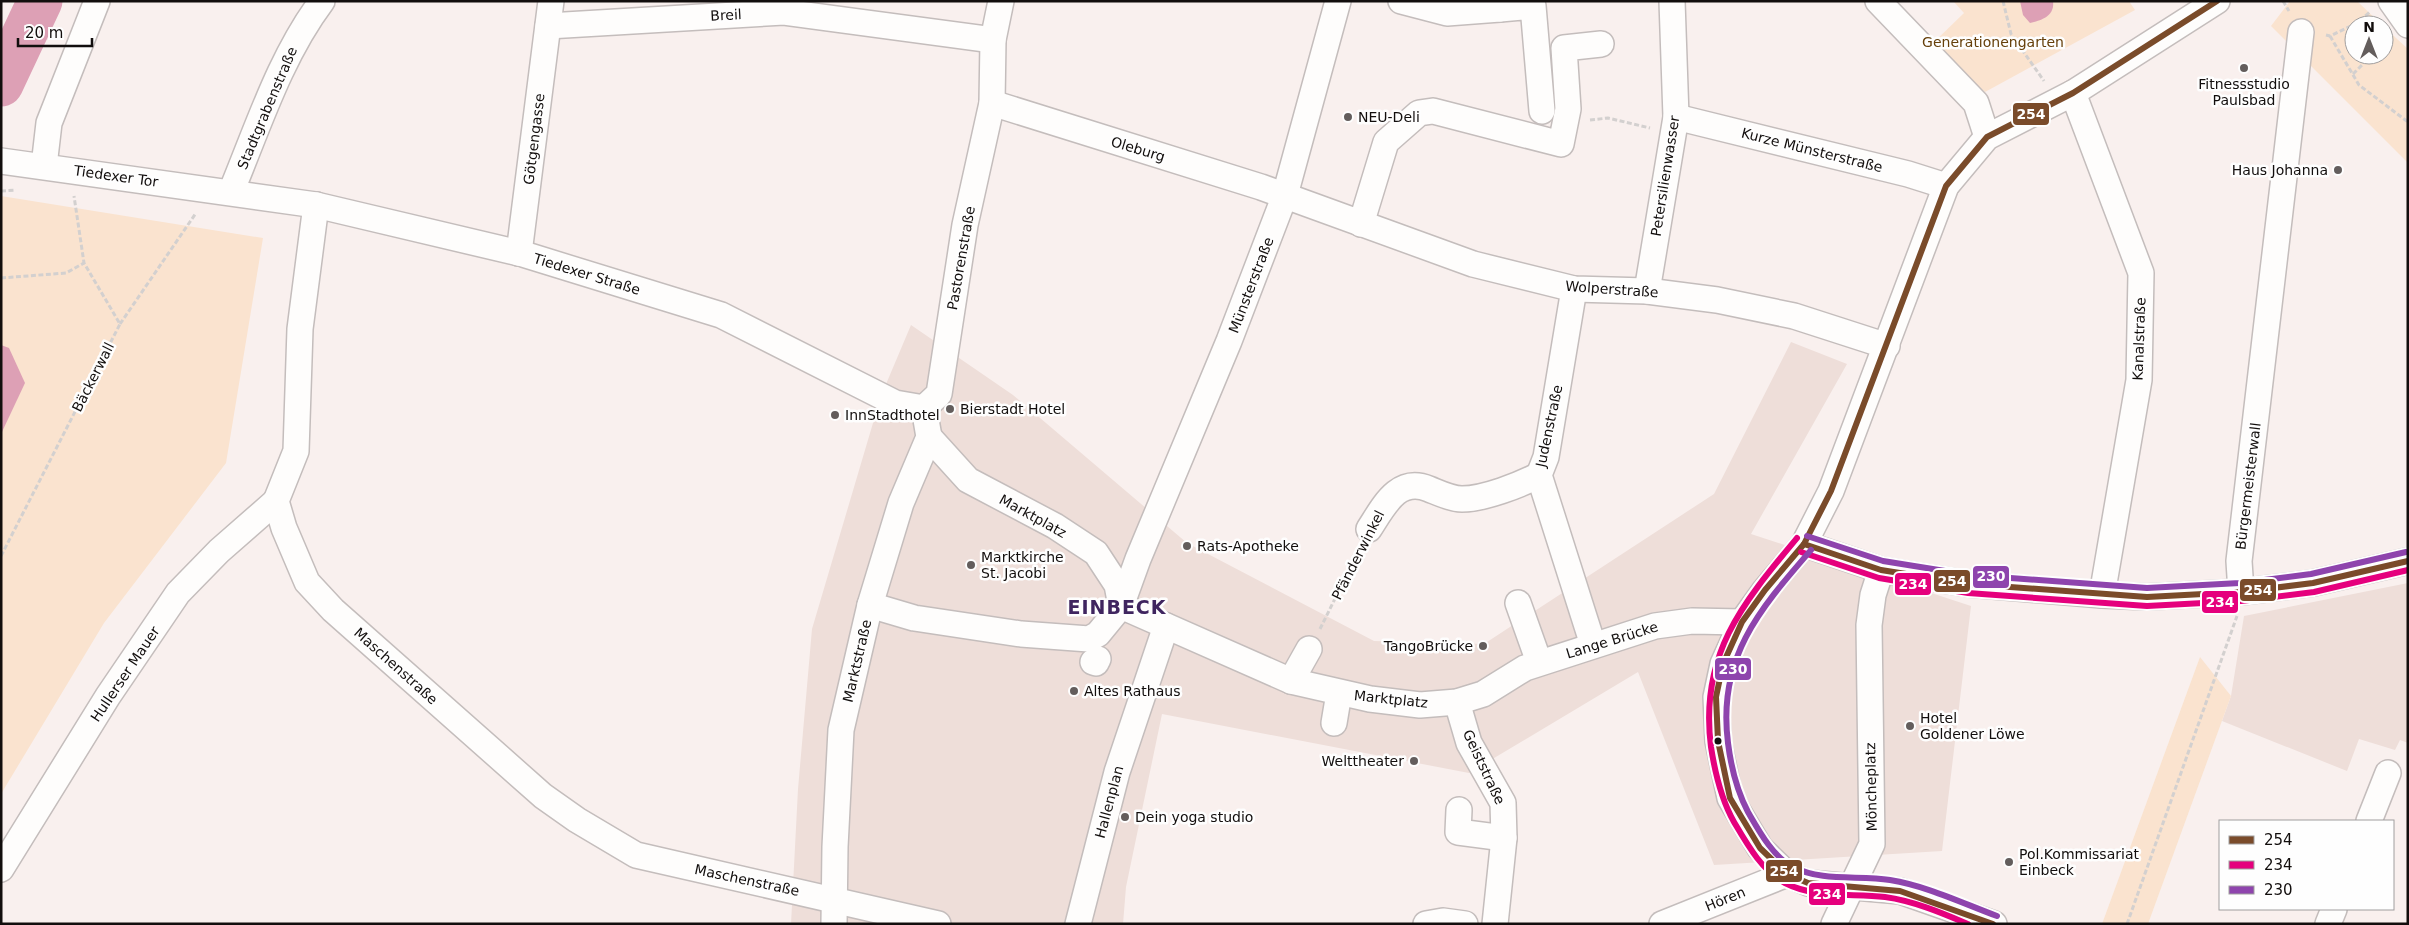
<svg xmlns="http://www.w3.org/2000/svg" width="2409" height="925" viewBox="0 0 2409 925" font-family="'DejaVu Sans',sans-serif">
	<rect width="100%" height="100%" fill="#f9f0ee"/>
	<!-- built -->
	<g fill="#eeded9">
		<path d="M911,325L1013,395L1187,543L1374,641L1484,644L1714,494L1791,342L1847,364L1751,534L1971,606L1942,851L1714,865L1638,672L1469,773L1162,714L1126,887L1123,924H791L798,789L812,629L881,396Z"/>
		<path d="M2408,583V743L2400,740L2395,750L2359,739L2347,771L2222,721L2231,696L2244,616Z"/>
	</g>
	<!-- green -->
	<g fill="#fae3cf">
		<path d="M1953,1H2129L2135,10L1985,92L1931,45L1964,13Z"/>
		<path d="M2290,1H2357L2382,25H2354V55H2384V27L2408,49V163L2271,26Z"/>
		<path d="M1,196L263,238L226,463L104,623L1,794Z"/>
		<path d="M2200,657L2231,696L2148,924H2102Z"/>
	</g>
	<!-- water -->
	<g fill="#dda0b5">
		<path d="M2020,1H2053C2055,16 2042,20 2030,23L2023,15Z"/>
		<path d="M1,345L9,348L25,383L1,434Z"/>
	</g>
	<g fill="none" stroke-linecap="round" stroke-linejoin="round">
		<!-- river -->
		<path stroke="#dda0b5" stroke-width="45" d="M1,84L40,1"/>
		<defs>
			<g id="minor">
				<path d="M1401,1L1447,13L1500,9V1"/>
				<path d="M1878,1L1976,103L1987,137"/>
				<path d="M2391,1L2408,25"/>
				<path d="M1500,9L1533,6L1542,111"/>
				<path d="M548,26L784,12L993,40"/>
				<path d="M2073,93L2141,273L2139,380L2102,595"/>
				<path d="M992,103L1261,187L1473,264L1574,289L1647,291L1717,300L1794,316L1887,346"/>
				<path d="M1676,117L1908,174L1946,186"/>
				<path d="M1,161L316,205L523,254L721,315L895,403L924,408"/>
				<path d="M44,166L49,123L97,1"/>
				<path d="M231,192C258,127 280,57 322,1"/>
				<path d="M316,205L300,329L296,451L276,501L284,528L307,582L333,610L543,796L577,820L636,855L938,924"/>
				<path d="M1361,224L1386,142L1419,113L1433,111L1561,144L1568,109L1564,48L1601,44"/>
				<path d="M519,253L551,1"/>
				<path d="M1574,289L1546,457L1539,475L1593,645"/>
				<path d="M1647,291L1676,117L1672,1"/>
				<path d="M924,408L939,394L965,225L992,103L993,40L1001,1"/>
				<path d="M929,437L968,480L1055,526L1096,553L1117,585L1121,606"/>
				<path d="M1369,529C1384,506 1398,476 1429,489C1439,493 1451,499 1462,499C1484,499 1520,485 1539,475"/>
				<path d="M1804,544L1881,570L1969,584L2102,595L2147,597L2241,592L2313,583L2408,561"/>
				<path d="M2241,592L2239,561L2301,32"/>
				<path d="M1518,603L1539,662"/>
				<path d="M870,605L914,618L1021,634L1089,639L1098,634L1121,606L1138,559L1229,341L1285,195L1338,1"/>
				<path d="M1121,606L1291,681L1370,699L1420,705L1457,702L1483,694L1525,668L1655,626L1692,621L1742,622"/>
				<path d="M1093,662L1096,663L1098,659"/>
				<path d="M1291,681L1309,649"/>
				<path d="M1457,702L1469,743L1503,803L1504,838L1495,924"/>
				<path d="M1334,723L1339,693"/>
				<path d="M1459,810L1458,832L1504,838"/>
				<path d="M2369,821L2388,773"/>
				<path d="M1,869L108,696L178,593L219,551L276,501"/>
				<path d="M834,924L835,847L841,730L870,605L901,503L929,437L924,408"/>
				<path d="M1078,924L1117,772L1166,626"/>
				<path d="M1426,924L1443,921L1465,924"/>
				<path d="M1662,924L1787,874"/>
				<path d="M1834,924L1872,844L1869,625L1873,595L1881,570"/>
				<path d="M1994,924L1900,891L1808,883L1787,874L1760,848L1730,798L1718,741L1716,697L1723,664L1742,622L1765,590L1804,544L1831,491L1946,186L1987,137L2073,93L2217,1"/>
				<path d="M2328,924L2334,909"/>
			</g>
		</defs>
		<!-- minor casing -->
		<use href="#minor" stroke="#c4bdbc" stroke-width="28"/>
		<!-- path -->
		<g stroke="#d3d0cf" stroke-width="3" stroke-dasharray="5 2.5" stroke-linecap="butt">
			<path d="M2003,1L2011,34L2044,81"/>
			<path d="M2283,1L2289,11"/>
			<path d="M2326,35L2330,36L2357,23L2370,12"/>
			<path d="M2330,36L2359,85L2408,122"/>
			<path d="M2353,74L2362,65L2363,55"/>
			<path d="M1590,120L1608,118L1650,128"/>
			<path d="M1,191L16,190"/>
			<path d="M1,278L66,273L84,263"/>
			<path d="M120,324L196,213"/>
			<path d="M1,556L120,324L84,263L74,196"/>
			<path d="M1320,629L1358,552"/>
			<path d="M2127,924L2237,616"/>
		</g>
		<!-- minor -->
		<use href="#minor" stroke="#fefdfc" stroke-width="25"/>
		<defs>
			<g id="bus-1">
				<path d="M1804,544L1881,570L1969,584L2147,597L2241,592L2313,583L2408,561"/>
				<path d="M1993,924L1900,891L1808,883L1787,874L1760,848L1730,798L1718,741L1716,697L1723,664L1742,622L1765,590L1804,544L1831,491L1946,186L1987,137L2073,93L2217,1"/>
			</g>
			<g id="bus-2">
				<path d="M1797,538C1742,604 1699,655 1711,747C1715,773 1721,799 1734,822C1747,844 1762,871 1785,883C1816,899 1852,893 1885,897C1914,901 1942,913 1968,924"/>
				<path d="M1801,552L1879,578L1968,593L2147,606L2241,601L2314,592L2408,570"/>
			</g>
			<g id="bus-3">
				<path d="M1807,536L1883,561L1970,575L2147,588L2240,583L2311,574L2406,552"/>
				<path d="M1811,550C1759,610 1717,658 1728,743C1731,767 1737,791 1748,812C1759,831 1773,857 1793,867C1822,882 1858,875 1890,880C1927,886 1962,903 1997,916"/>
			</g>
		</defs>
		<!-- bus-1 casing -->
		<use href="#bus-1" stroke="#fefefe" stroke-width="10"/>
		<!-- bus-2 casing -->
		<use href="#bus-2" stroke="#fefefe" stroke-width="10"/>
		<!-- bus-3 casing -->
		<use href="#bus-3" stroke="#fefefe" stroke-width="10"/>
		<!-- bus-1 -->
		<use href="#bus-1" stroke="#7a4b2a" stroke-width="6"/>
		<!-- bus-2 -->
		<use href="#bus-2" stroke="#e5007d" stroke-width="6"/>
		<!-- bus-3 -->
		<use href="#bus-3" stroke="#8e44ad" stroke-width="6"/>
	</g>
	<!-- markers -->
	<g fill="#635d5c" stroke="#fefefe" stroke-width="2">
		<circle cx="2244" cy="68" r="5"/>
		<circle cx="1348" cy="117" r="5"/>
		<circle cx="2338" cy="170" r="5"/>
		<circle cx="950" cy="409" r="5"/>
		<circle cx="835" cy="415" r="5"/>
		<circle cx="1187" cy="546" r="5"/>
		<circle cx="971" cy="565" r="5"/>
		<circle cx="1483" cy="646" r="5"/>
		<circle cx="1074" cy="691" r="5"/>
		<circle cx="1910" cy="726" r="5"/>
		<circle cx="1414" cy="761" r="5"/>
		<circle cx="1125" cy="817" r="5"/>
		<circle cx="2009" cy="862" r="5"/>
	</g>
	<circle fill="#120e0d" stroke="#fefefe" stroke-width="2" cx="1718" cy="741" r="4.5"/>
	<g text-anchor="middle" stroke-width="5" stroke-linejoin="round" paint-order="stroke">
		<!-- street labels -->
		<g font-size="14" fill="#120e0d" stroke="#fefefe">
			<text transform="translate(726 15) rotate(-3)" y="5">Breil</text>
			<text transform="translate(267 108) rotate(-67)" y="5">Stadtgrabenstraße</text>
			<text transform="translate(534 139) rotate(-83)" y="5">Götgengasse</text>
			<text transform="translate(1138 149) rotate(17)" y="5">Oleburg</text>
			<text transform="translate(1812 150) rotate(14)" y="5">Kurze Münsterstraße</text>
			<text transform="translate(116 176) rotate(8)" y="5">Tiedexer Tor</text>
			<text transform="translate(1665 176) rotate(-81)" y="5">Petersilienwasser</text>
			<text transform="translate(961 258) rotate(-80)" y="5">Pastorenstraße</text>
			<text transform="translate(587 274) rotate(17)" y="5">Tiedexer Straße</text>
			<text transform="translate(1251 285) rotate(-69)" y="5">Münsterstraße</text>
			<text transform="translate(1612 289) rotate(4)" y="5">Wolperstraße</text>
			<text transform="translate(2139 339) rotate(-88)" y="5">Kanalstraße</text>
			<text transform="translate(93 377) rotate(-63)" y="5">Bäckerwall</text>
			<text transform="translate(1549 426) rotate(-78)" y="5">Judenstraße</text>
			<text transform="translate(2248 486) rotate(-83)" y="5">Bürgermeisterwall</text>
			<text transform="translate(1033 516) rotate(29)" y="5">Marktplatz</text>
			<text transform="translate(1358 555) rotate(-63)" y="5">Pfänderwinkel</text>
			<text transform="translate(1612 640) rotate(-17)" y="5">Lange Brücke</text>
			<text transform="translate(857 661) rotate(-77)" y="5">Marktstraße</text>
			<text transform="translate(396 666) rotate(42)" y="5">Maschenstraße</text>
			<text transform="translate(125 674) rotate(-56)" y="5">Hullerser Mauer</text>
			<text transform="translate(1391 699) rotate(6)" y="5">Marktplatz</text>
			<text transform="translate(1484 767) rotate(65)" y="5">Geiststraße</text>
			<text transform="translate(1871 787) rotate(-91)" y="5">Möncheplatz</text>
			<text transform="translate(1109 802) rotate(-75)" y="5">Hallenplan</text>
			<text transform="translate(747 880) rotate(12)" y="5">Maschenstraße</text>
			<text transform="translate(1725 899) rotate(-22)" y="5">Hören</text>
		</g>
		<!-- park labels -->
		<g font-size="14" fill="#66400b" stroke="#fefefe">
			<text x="1993" y="47">Generationengarten</text>
		</g>
		<!-- poi labels -->
		<g font-size="14" fill="#120e0d" stroke="#fefefe" text-anchor="start">
			<text x="2244" y="89" text-anchor="middle">Fitnessstudio<tspan x="2244" dy="16">Paulsbad</tspan></text>
			<text x="1358" y="122">NEU-Deli</text>
			<text x="2328" y="175" text-anchor="end">Haus Johanna</text>
			<text x="960" y="414">Bierstadt Hotel</text>
			<text x="845" y="420">InnStadthotel</text>
			<text x="1197" y="551">Rats-Apotheke</text>
			<text x="981" y="562">Marktkirche<tspan x="981" dy="16">St. Jacobi</tspan></text>
			<text x="1473" y="651" text-anchor="end">TangoBrücke</text>
			<text x="1084" y="696">Altes Rathaus</text>
			<text x="1920" y="723">Hotel<tspan x="1920" dy="16">Goldener Löwe</tspan></text>
			<text x="1404" y="766" text-anchor="end">Welttheater</text>
			<text x="1135" y="822">Dein yoga studio</text>
			<text x="2019" y="859">Pol.Kommissariat<tspan x="2019" dy="16">Einbeck</tspan></text>
		</g>
		<!-- district labels -->
		<g font-size="19" font-weight="bold" letter-spacing="1" fill="#3f255f" stroke="#fefefe">
			<text x="1117" y="614">EINBECK</text>
		</g>
	</g>
	<g stroke="#fefefe" stroke-width="2">
		<rect x="2012" y="102" width="38" height="24" rx="5" fill="#7a4b2a"/>
		<rect x="1972" y="565" width="38" height="24" rx="5" fill="#8e44ad"/>
		<rect x="1933" y="569" width="38" height="24" rx="5" fill="#7a4b2a"/>
		<rect x="1894" y="572" width="38" height="24" rx="5" fill="#e5007d"/>
		<rect x="2239" y="578" width="38" height="24" rx="5" fill="#7a4b2a"/>
		<rect x="2201" y="590" width="38" height="24" rx="5" fill="#e5007d"/>
		<rect x="1714" y="657" width="38" height="24" rx="5" fill="#8e44ad"/>
		<rect x="1765" y="859" width="38" height="24" rx="5" fill="#7a4b2a"/>
		<rect x="1808" y="882" width="38" height="24" rx="5" fill="#e5007d"/>
	</g>
	<g font-size="14" text-anchor="middle" font-weight="bold" fill="#fff">
		<text x="2031" y="119">254</text>
		<text x="1991" y="581">230</text>
		<text x="1952" y="586">254</text>
		<text x="1913" y="589">234</text>
		<text x="2258" y="595">254</text>
		<text x="2220" y="607">234</text>
		<text x="1733" y="674">230</text>
		<text x="1784" y="876">254</text>
		<text x="1827" y="899">234</text>
	</g>
	<!-- border -->
	<rect width="2409" height="925" fill="none" stroke="#120e0d" stroke-width="5"/>
	<!-- legend -->
	<rect x="2219" y="820" width="175" height="90" fill="#fefefe" stroke="#a09e9e"/>
	<rect x="2229" y="836" width="25" height="8" fill="#7a4b2a" stroke="#a09e9e"/>
	<text x="2264" y="845" font-size="15" fill="#120e0d">254</text>
	<rect x="2229" y="861" width="25" height="8" fill="#e5007d" stroke="#a09e9e"/>
	<text x="2264" y="870" font-size="15" fill="#120e0d">234</text>
	<rect x="2229" y="886" width="25" height="8" fill="#8e44ad" stroke="#a09e9e"/>
	<text x="2264" y="895" font-size="15" fill="#120e0d">230</text>
	<!-- north arrow -->
	<g transform="translate(2369 40)"><circle r="24" fill="#fefefe" stroke="#a09e9e"/>
	<path d="M0-4L9 19L0 12L-9 19Z" fill="#635d5c"/>
	<text y="-8" font-size="14" font-weight="bold" text-anchor="middle" fill="#120e0d">N</text>
	</g>
	<!-- scale -->
	<path d="M18 38v8h74v-8" fill="none" stroke="#120e0d" stroke-width="2.5"/>
	<text x="25" y="38" font-size="15" fill="#120e0d" stroke="#fefefe" stroke-width="4" paint-order="stroke">20 m</text>
</svg>
